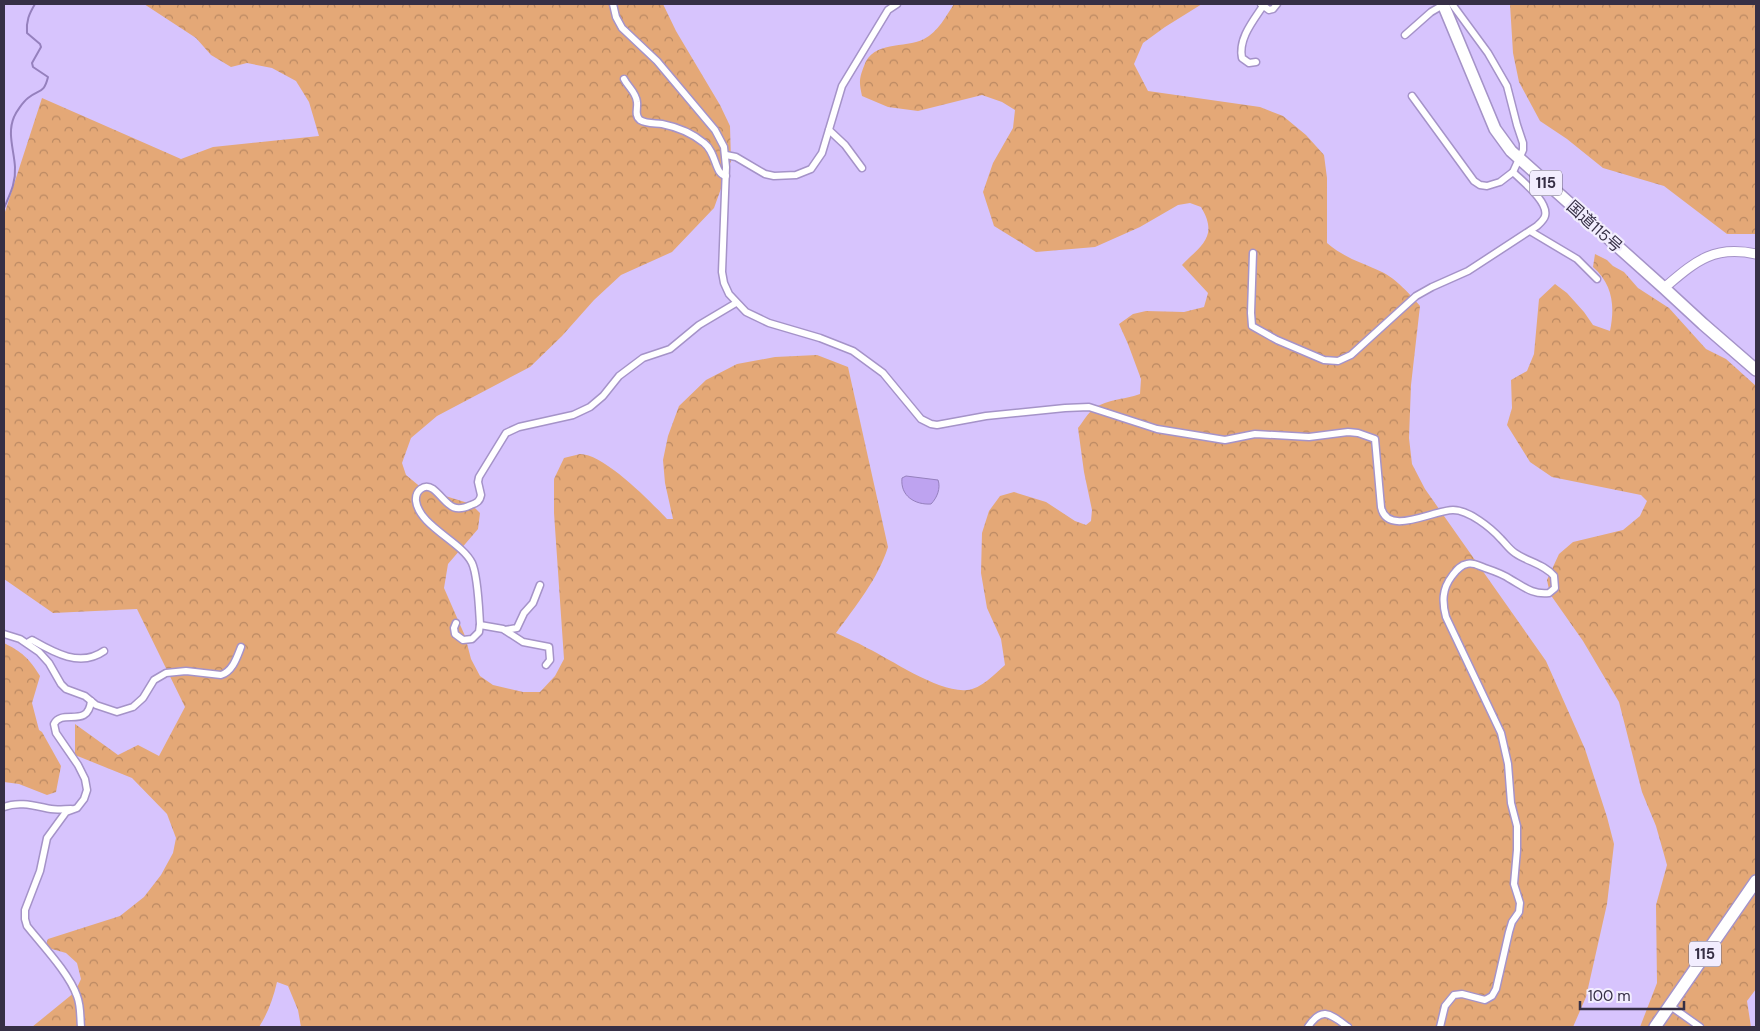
<svg xmlns="http://www.w3.org/2000/svg" width="1760" height="1031" viewBox="0 0 1760 1031" font-family="'DM Sans','Noto Sans JP',sans-serif">
	<defs>
		<pattern id="forest-crowns" width="20" height="18" patternUnits="userSpaceOnUse" patternTransform="scale(1.25)"><rect width="20" height="18" fill="#e4a877"/><path d="M2 6a3 3 0 1 1 6 0M12 15a3 3 0 1 1 6 0" fill="none" stroke="#ba8963"/></pattern>
	</defs>
	<rect width="100%" height="100%" fill="#d7c4fd"/>
	<!-- forest -->
	<g fill="url(#forest-crowns)">
		<path d="M144,4H663L676,31L720,105L730,126L731,161L714,208L672,252L621,275L594,300L562,336L530,367L437,416L411,438L402,463L406,475L423,489L471,504L480,513L478,529L448,564L444,588L465,636L471,659L480,676L493,685L523,692H540L555,676L564,659L554,513V479L564,458C569,457 575,455 580,454C604,454 650,501 667,519H673L665,483L663,460L668,436L679,406L706,380L737,364L775,357L817,355L848,367L888,547C878,579 855,607 836,633C846,638 857,642 867,648C892,660 939,693 967,690C981,689 995,674 1005,665L1001,639L987,608L981,573L982,533L989,511L1000,496L1014,492L1046,502L1075,521L1086,525L1091,521L1092,510L1084,472L1078,428C1082,423 1086,416 1091,411C1104,399 1124,400 1140,394L1141,379L1128,344L1119,324L1133,314L1146,311L1184,312L1204,307L1208,293L1182,265C1201,245 1219,237 1201,207L1190,203L1178,205L1140,227L1095,247L1036,252L994,226L983,192L993,163L1013,128L1015,110L1002,102L982,95L918,111L888,107L862,96C859,82 859,79 864,66C873,40 904,49 924,39C938,32 946,16 954,4H1202L1165,27L1143,43L1134,64L1148,91L1260,107L1283,116L1306,135L1324,155L1327,178V243C1346,259 1361,262 1382,272C1395,278 1411,295 1420,306L1411,385L1409,438L1412,464L1425,489L1546,661L1585,749L1607,817L1614,844L1607,904L1586,997L1573,1027H301L298,1010L288,986L277,982C273,999 268,1013 259,1027H32L75,992L81,979L77,963L66,953L45,947L48,939L120,916L144,897L161,875L173,853L176,838L167,814L132,778L75,755V724L118,755L138,745L159,756L185,707L137,609L53,613L4,579V215L42,98L181,159L213,147L319,136L309,102L296,81L272,68L247,63L231,67L211,55L196,38Z"/>
		<path d="M1510,4H1756V234H1727L1664,186L1603,168L1567,139L1540,121L1519,82L1513,53Z"/>
		<path d="M1595,254L1607,260L1613,266L1624,272L1638,288L1669,308L1706,349L1726,359L1756,386V989L1747,1001L1751,1027H1640L1657,983L1656,905L1667,865L1656,826L1642,792L1619,702L1583,641L1550,594L1547,580L1559,554L1573,542L1623,530L1640,516L1647,501L1641,495L1552,477L1530,462L1507,425L1512,408L1511,380L1527,371L1534,354L1539,299L1555,284L1567,293L1584,312L1593,325L1610,331C1615,306 1613,285 1593,267Z"/>
		<path d="M4,643C22,652 29,658 40,676L32,703L39,730L42,732L61,766L56,792L47,795L19,784L4,782Z"/>
	</g>
	<!-- water -->
	<path fill="#bea3f0" stroke="#9580bd" d="M906,476L938,480C941,488 937,498 931,504C915,505 900,496 902,478Z"/>
	<g fill="none" stroke-linecap="round" stroke-linejoin="round">
		<!-- stream -->
		<path stroke="#9580bd" stroke-width="2" d="M4,208C10,194 16,183 15,167C14,150 7,133 14,117C16,112 23,102 28,98C39,89 44,94 48,77L33,67L32,63L41,47L40,44L27,33C26,21 29,14 35,4"/>
		<defs>
			<g id="street">
				<path d="M613,4L616,17L622,28L657,61L715,130L724,147L726,167L722,272L724,283L729,294L746,312L769,323L820,338L853,351L883,373L921,419L931,424L937,425L986,416L1065,408L1089,407L1157,429L1225,440L1255,434L1309,437L1348,432L1358,433L1375,439L1381,507C1387,537 1433,510 1453,510C1469,510 1491,528 1501,539C1506,544 1509,549 1515,553C1528,562 1544,564 1554,576L1555,588L1549,593C1533,595 1524,587 1510,579C1503,574 1494,571 1485,568C1479,566 1473,562 1467,564C1460,565 1456,571 1452,576C1442,589 1442,602 1446,617L1501,733L1508,764L1511,803L1517,826V850L1514,884L1520,903L1519,912L1512,922L1509,932L1496,989L1492,996L1485,1000L1462,994L1454,995L1445,1006L1440,1027"/>
				<path d="M1261,4L1269,10L1273,9L1277,4"/>
				<path d="M1405,35L1431,12L1443,5"/>
				<path d="M1256,62L1249,63L1242,58C1238,39 1253,21 1263,6"/>
				<path d="M624,79C628,87 636,92 637,102C638,108 634,115 640,120C646,124 656,123 662,124C677,127 692,133 704,143C717,153 714,174 726,176"/>
				<path d="M1412,96L1474,181L1480,185L1487,186L1500,182L1513,172L1523,150V143L1517,125L1507,86L1488,53L1452,4"/>
				<path d="M829,130L845,145L862,168"/>
				<path d="M726,155L736,157L765,174L774,176L796,175L811,169L822,153L842,86L888,10L897,4"/>
				<path d="M1530,231L1577,259L1597,279"/>
				<path d="M1253,253L1251,313L1252,326L1277,340L1324,360L1338,361L1351,355L1416,296L1432,287L1468,271L1537,226C1540,223 1544,220 1545,216C1549,202 1522,181 1513,172"/>
				<path d="M456,623L454,628L455,634L463,640L472,639L479,632L480,624C479,609 478,576 472,563C462,542 419,526 416,501C415,491 424,483 433,489C447,500 450,515 471,505C477,503 480,501 481,495L478,482L479,477L506,433L519,427L573,415L590,407L603,396L619,376L643,358L670,349L699,325L736,303"/>
				<path d="M480,625L503,629L523,642L549,647L550,660L546,665"/>
				<path d="M505,630L517,628L524,613L533,603L540,585"/>
				<path d="M4,634L20,639L39,652L49,663L61,684L66,689L85,696L96,705L117,712L133,707L143,698L154,680L166,673L186,671L221,675C233,671 237,657 241,647"/>
				<path d="M27,643L32,640C53,652 80,668 104,651"/>
				<path d="M4,807C19,801 35,806 51,809C57,810 65,809 71,809"/>
				<path d="M1669,1005L1700,1027"/>
				<path d="M81,1027C80,1017 81,1006 77,996C69,973 42,945 27,926L25,919V910L40,871L47,838L66,812L77,808L84,799L87,790L85,779L78,765L56,733L54,724C62,708 88,729 91,701"/>
				<path d="M1308,1027C1322,1006 1330,1014 1348,1027"/>
			</g>
			<path id="secondary" d="M1664,288C1696,261 1713,245 1756,254"/>
			<g id="highway">
				<path d="M1443,4L1495,129L1511,151L1664,288L1703,324L1756,370"/>
				<path d="M1655,1027L1756,881"/>
			</g>
		</defs>
		<!-- street casing -->
		<use href="#street" stroke="#a593c8" stroke-width="9"/>
		<!-- secondary casing -->
		<use href="#secondary" stroke="#a593c8" stroke-width="11"/>
		<!-- highway casing -->
		<use href="#highway" stroke="#a593c8" stroke-width="14"/>
		<!-- street -->
		<use href="#street" stroke="#fff" stroke-width="6"/>
		<!-- secondary -->
		<use href="#secondary" stroke="#fff" stroke-width="9"/>
		<!-- highway -->
		<use href="#highway" stroke="#fff" stroke-width="11"/>
	</g>
	<g text-anchor="middle" stroke-width="4.5" stroke-linejoin="round" paint-order="stroke">
		<!-- shield labels -->
		<g fill="#f2edfe" stroke="#6e687c" stroke-width="1">
			<rect x="1530" y="170.5" width="32" height="25" rx="4"/>
			<rect x="1689" y="941.5" width="32" height="25" rx="4"/>
		</g>
		<g font-size="15" font-weight="bold" fill="#362f45">
			<text x="1546" y="188">115</text>
			<text x="1705" y="959">115</text>
		</g>
		<!-- street labels -->
		<g font-size="16" fill="#362f45" stroke="#f2edfe">
			<text transform="translate(1595 226) rotate(42)" y="6">国道115号</text>
		</g>
	</g>
	<!-- border -->
	<rect width="1760" height="1031" fill="none" stroke="#362f45" stroke-width="10"/>
	<!-- scale -->
	<path d="M1580 1001v8h104v-8" fill="none" stroke="#362f45" stroke-width="2.5"/>
	<text x="1588" y="1001" font-size="15" fill="#362f45" stroke="#f2edfe" stroke-width="4" paint-order="stroke">100 m</text>
</svg>
